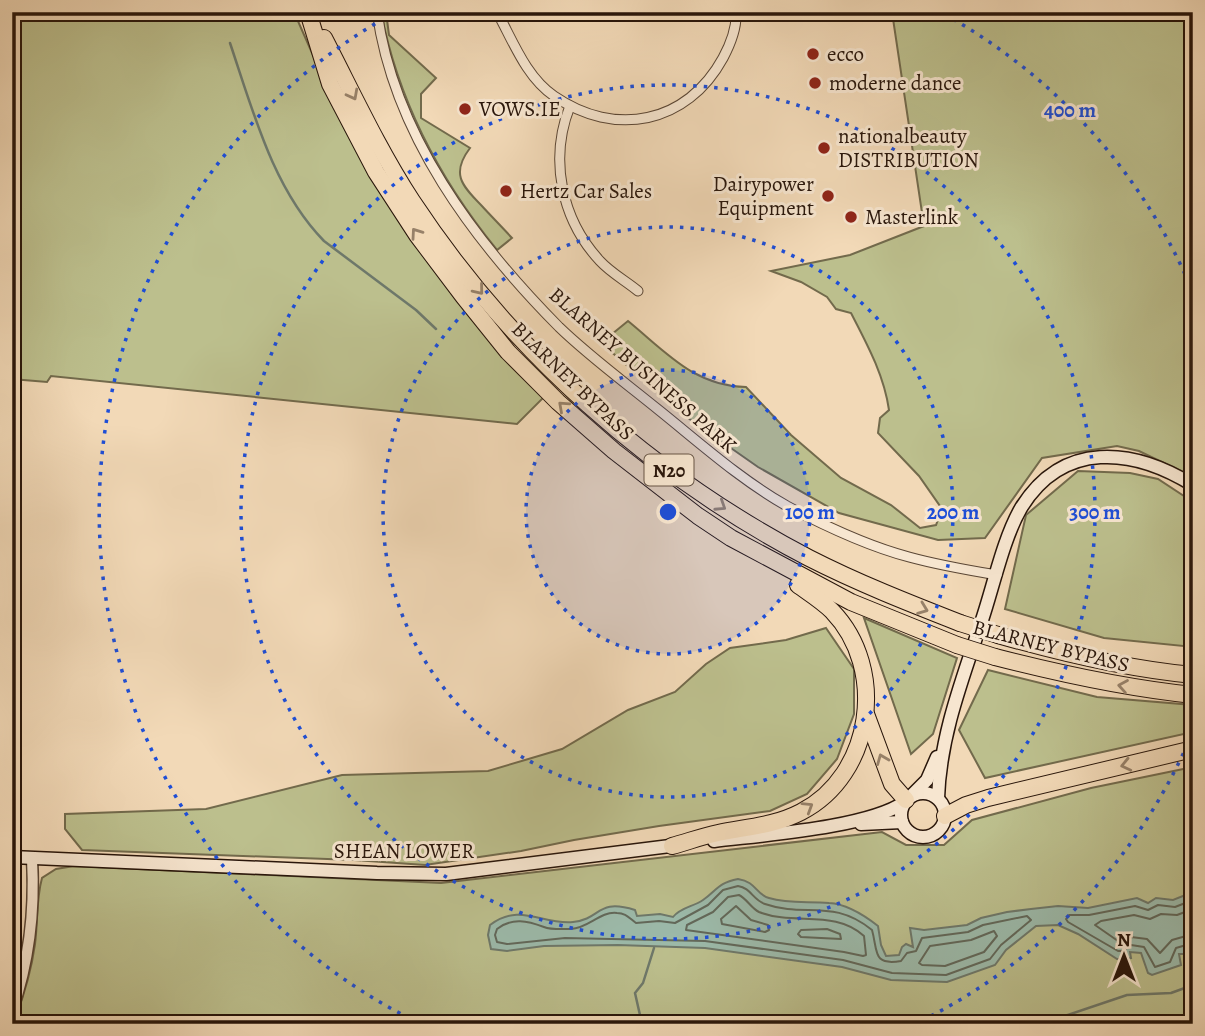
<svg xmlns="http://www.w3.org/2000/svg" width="1205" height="1036" viewBox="0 0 1205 1036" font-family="Alegreya,serif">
	<rect width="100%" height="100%" fill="#f2d9b7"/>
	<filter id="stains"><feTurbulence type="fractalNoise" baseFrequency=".00286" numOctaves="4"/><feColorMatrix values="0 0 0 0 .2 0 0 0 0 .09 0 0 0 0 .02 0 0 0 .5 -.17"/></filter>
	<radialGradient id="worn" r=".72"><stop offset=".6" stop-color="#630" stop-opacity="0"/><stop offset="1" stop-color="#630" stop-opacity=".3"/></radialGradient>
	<!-- green -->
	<g fill="#bcbf8d" stroke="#726a4c" stroke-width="2">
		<path d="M12,12H294L338,112L544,397L517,424L51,376L47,382L12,379Z"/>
		<path d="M381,12H386L389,35L436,78L421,94V118L470,148C451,173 461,185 481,205C491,216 502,227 512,238L497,250C440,180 398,100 381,12Z"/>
		<path d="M892,12H1193V477L1139,451L1117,446L1042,458L985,538L938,540L839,513L758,467L688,418L601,343L628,321C666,352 694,386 746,387L791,435L841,478L891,505L920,528L936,525L942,509L919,476L878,433L880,418L889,410C884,375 867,344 851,313L836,309L827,297L801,282L771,271L850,255L924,226Z"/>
		<path d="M1078,471L1130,473L1158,479L1193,502V647L1104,638L1005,609L1026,515Z"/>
		<path d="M864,618L957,658L933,734L911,754Z"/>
		<path d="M826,628L854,669V714L837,759L807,794L770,811L659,826L574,840L521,851L425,865L354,860L82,850L65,829V814L206,809L342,775L488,771L562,749L628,710L675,692L706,664L730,648L786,640Z"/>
		<path d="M988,670L1097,697L1193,705V732L985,778L959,730Z"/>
		<path d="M1193,767V1024H13C24,996 31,973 35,944C38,921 36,900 42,878L56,869L74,866L441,883L882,832L906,845H944L972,820L1091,788Z"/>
	</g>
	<!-- water -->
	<path fill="#9cbaaa" stroke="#6e786a" stroke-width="2" d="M738,879C757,882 755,894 769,898C789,904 808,901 829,903C847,904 864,915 878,926L881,945L886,956L899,955L902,947L906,944L913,947L910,928L924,930L967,925L981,918L1007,912L1031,909L1058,906L1088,908L1137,898L1148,903L1156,898L1173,900L1193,892V949L1186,954H1179L1181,965L1152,975L1148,973L1141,953L1130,952L1131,958L1117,959L1078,934L1058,925L1036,926L1006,950L995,965L947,982L891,980L842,967L705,948L618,945L544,946L507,951L491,949L488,935L490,925C521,902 541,925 573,922C602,919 596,898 635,910L637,916L660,914L673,917C681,907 693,907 703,900C718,889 718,883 738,879Z"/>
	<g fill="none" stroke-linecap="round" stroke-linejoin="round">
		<!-- shore -->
		<g stroke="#62685a" stroke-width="2">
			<path d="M738,886C751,888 753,900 765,904C805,918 833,898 872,930C878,951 872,966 901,961L907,953L916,951L922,938L968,932L983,925L1027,916L1031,920L1001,945L990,959L946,975L892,973L843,960L705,941L565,938L507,944L497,942L495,935L497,929C512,917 528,921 544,927C551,930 564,929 571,929C589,928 600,911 617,913C626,913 629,918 636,923L659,921L675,923L708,905L723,890Z"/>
			<path d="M739,895C747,899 751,908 759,912C794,926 835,909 864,936L866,955L863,956L844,952L686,930L687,925L713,912L728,897Z"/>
			<path d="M1193,900L1175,907L1158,905L1148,910L1135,906L1089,915H1069L1066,919L1068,922L1118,951H1123L1131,945L1144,947L1155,967L1170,962L1176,948L1193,943"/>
			<path d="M736,906L751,920L768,925L769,930L765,932L722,924L721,919Z"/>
			<path d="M1193,909L1177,915L1161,914L1150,919L1134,915L1101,921L1095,925L1118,941L1131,937L1147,939L1160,953L1172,940L1193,934"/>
			<path d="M827,929L840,934L841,939L801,937L798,934L801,930Z"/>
			<path d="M994,931L997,936L984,952L945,966L922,965L919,963L930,946L971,940Z"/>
		</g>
		<!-- stream -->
		<g stroke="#6e786a" stroke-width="2.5">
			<path d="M230,43C253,111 273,189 324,241L416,310L436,329"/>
			<path d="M642,1024L635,993L643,983L654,948"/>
			<path d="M1041,1024L1127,995L1171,993L1193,985"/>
		</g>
		<defs>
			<g id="minor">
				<path d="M377,12C394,135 474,241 559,327C590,357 627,384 660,411C701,444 741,480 787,506C825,526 867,546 909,557C938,565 967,570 997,575"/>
				<path d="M497,12C513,41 526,77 554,96C615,138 687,124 723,58C730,45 737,27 736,12"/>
				<path d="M570,106C549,159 561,219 600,261C611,273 626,281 638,291"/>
			</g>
			<path id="tertiary" d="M12,1011C29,962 35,911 32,859"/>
			<g id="secondary">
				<circle cx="923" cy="815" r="22"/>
				<path d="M913,794L927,780L937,757"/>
				<path d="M938,798C940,737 962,680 981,623C993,588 1003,539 1021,508C1063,440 1133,448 1193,485"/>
				<path d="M861,824L902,822"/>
				<path d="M714,841C762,835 867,828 905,802"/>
				<path d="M12,857L377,873L446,874L678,845"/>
			</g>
			<g id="trunk">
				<path d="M308,12L330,84L376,172L417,235L463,296L508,352L558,402L614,451L698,516L731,538L851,602L957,645"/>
				<path d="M324,38C352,92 378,149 412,201C511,351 650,475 809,558C858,583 909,603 960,623"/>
				<path d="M998,635C1061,653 1127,669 1193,675"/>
				<path d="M995,657C1061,674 1125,688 1193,695"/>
				<path d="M866,714L892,784L906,800"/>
				<path d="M945,816L966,805L988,798L1193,749"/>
				<path d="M672,846C687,842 703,836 718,833C747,827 774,826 801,812C873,775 888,669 832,611C822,601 809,593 798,585"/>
			</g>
		</defs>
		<!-- minor casing -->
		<use href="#minor" stroke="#5a4635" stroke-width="11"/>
		<!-- tertiary casing -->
		<use href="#tertiary" stroke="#5a4635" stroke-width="13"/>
		<!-- secondary casing -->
		<use href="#secondary" stroke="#28150a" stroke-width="15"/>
		<!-- trunk casing -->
		<use href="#trunk" stroke="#28150a" stroke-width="18"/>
		<!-- minor -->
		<use href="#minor" stroke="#f7e6d0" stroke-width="9"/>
		<!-- tertiary -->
		<use href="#tertiary" stroke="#f7e6d0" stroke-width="10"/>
		<!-- secondary -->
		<use href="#secondary" stroke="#f7e6d0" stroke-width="12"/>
		<!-- trunk -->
		<use href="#trunk" stroke="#f2d9b7" stroke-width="16"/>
		<defs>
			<g id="trunk-bridge">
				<path d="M960,623L998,635"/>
				<path d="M957,645L995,657"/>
			</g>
		</defs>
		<!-- trunk-bridge casing -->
		<use href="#trunk-bridge" stroke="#28150a" stroke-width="18" stroke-linecap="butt"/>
		<!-- trunk-bridge -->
		<use href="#trunk-bridge" stroke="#f2d9b7" stroke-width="16"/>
	</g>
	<!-- one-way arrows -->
	<defs><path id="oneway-chevron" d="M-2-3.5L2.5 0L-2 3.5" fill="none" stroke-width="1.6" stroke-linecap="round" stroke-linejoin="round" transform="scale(1.75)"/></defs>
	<g stroke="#978169">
		<use href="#oneway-chevron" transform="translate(353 95) rotate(62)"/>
		<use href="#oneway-chevron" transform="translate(416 233) rotate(-125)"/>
		<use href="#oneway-chevron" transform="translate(479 290) rotate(51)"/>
		<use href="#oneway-chevron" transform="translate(563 406) rotate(-138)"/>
		<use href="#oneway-chevron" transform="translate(721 506) rotate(33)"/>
		<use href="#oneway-chevron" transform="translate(923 609) rotate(21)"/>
		<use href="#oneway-chevron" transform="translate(1123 686) rotate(-170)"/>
		<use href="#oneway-chevron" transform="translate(882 759) rotate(-112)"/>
		<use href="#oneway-chevron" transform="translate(1126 765) rotate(167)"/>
		<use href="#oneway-chevron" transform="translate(808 807) rotate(-32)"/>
	</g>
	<!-- distance rings -->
	<circle cx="668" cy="512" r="142" fill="#1d4ed8" fill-opacity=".12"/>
	<g fill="none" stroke="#1d4ed8" stroke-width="3.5" stroke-dasharray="3.5 7">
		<circle cx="668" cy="512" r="142"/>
		<circle cx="668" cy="512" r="285"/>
		<circle cx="668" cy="512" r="427"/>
		<path d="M1192 734A569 569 0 0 1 917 1023M419 1023A569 569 0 0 1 392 14M944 14A569 569 0 0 1 1192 290"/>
	</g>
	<!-- markers -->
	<g fill="#8f2418" stroke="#f7e6d0" stroke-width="2.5">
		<circle cx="813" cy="54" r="7"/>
		<circle cx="815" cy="83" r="7"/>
		<circle cx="465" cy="109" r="7"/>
		<circle cx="824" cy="148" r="7"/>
		<circle cx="506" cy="191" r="7"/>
		<circle cx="828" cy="196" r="7"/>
		<circle cx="851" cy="217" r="7"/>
	</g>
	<g text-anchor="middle" stroke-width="6" stroke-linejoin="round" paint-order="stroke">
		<!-- shield labels -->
		<rect fill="#f7e6d0" stroke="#665445" stroke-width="2" x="644.5" y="454.5" width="49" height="31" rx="5"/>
		<g font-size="19" font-weight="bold" fill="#28150a">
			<text x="669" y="477">N20</text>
		</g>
		<!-- poi labels -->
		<g font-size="21" fill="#28150a" stroke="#f7e6d0" text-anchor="start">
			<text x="827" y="61">ecco</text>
			<text x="829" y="90">moderne dance</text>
			<text x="479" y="116">VOWS.IE</text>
			<text x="838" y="143">nationalbeauty<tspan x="838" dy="24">DISTRIBUTION</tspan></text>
			<text x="814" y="191" text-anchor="end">Dairypower<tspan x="814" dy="24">Equipment</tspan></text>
			<text x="520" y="198">Hertz Car Sales</text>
			<text x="865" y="224">Masterlink</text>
		</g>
		<!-- street labels -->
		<g font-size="21" fill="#28150a" stroke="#f7e6d0">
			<text transform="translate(643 370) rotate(41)" y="7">BLARNEY BUSINESS PARK</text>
			<text transform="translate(573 381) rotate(44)" y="7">BLARNEY BYPASS</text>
			<text transform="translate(1051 646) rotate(14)" y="7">BLARNEY BYPASS</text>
			<text x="404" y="858">SHEAN LOWER</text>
		</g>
	</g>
	<circle cx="668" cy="512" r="10" fill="#1d4ed8" stroke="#f7e6d0" stroke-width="3.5"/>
	<g font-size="21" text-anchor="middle" font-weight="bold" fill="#1d4ed8" stroke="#f7e6d0" stroke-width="6" stroke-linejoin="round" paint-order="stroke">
		<text x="1070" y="117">400 m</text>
		<text x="810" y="519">100 m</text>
		<text x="953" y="519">200 m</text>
		<text x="1095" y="519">300 m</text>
	</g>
	<!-- margin -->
	<rect width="1205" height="1036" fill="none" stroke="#f2d9b7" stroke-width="42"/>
	<rect x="14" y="14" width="1177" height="1008" fill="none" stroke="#28150a" stroke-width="3.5"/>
	<rect x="21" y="21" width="1163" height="994" fill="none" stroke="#28150a" stroke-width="2"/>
	<!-- north arrow -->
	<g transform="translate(1124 956)" stroke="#f7e6d0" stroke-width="5" paint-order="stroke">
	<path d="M0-5L12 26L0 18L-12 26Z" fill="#28150a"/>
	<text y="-10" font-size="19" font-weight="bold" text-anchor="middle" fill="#28150a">N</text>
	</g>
	<rect width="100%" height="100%" filter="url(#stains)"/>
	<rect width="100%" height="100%" fill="url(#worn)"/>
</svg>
